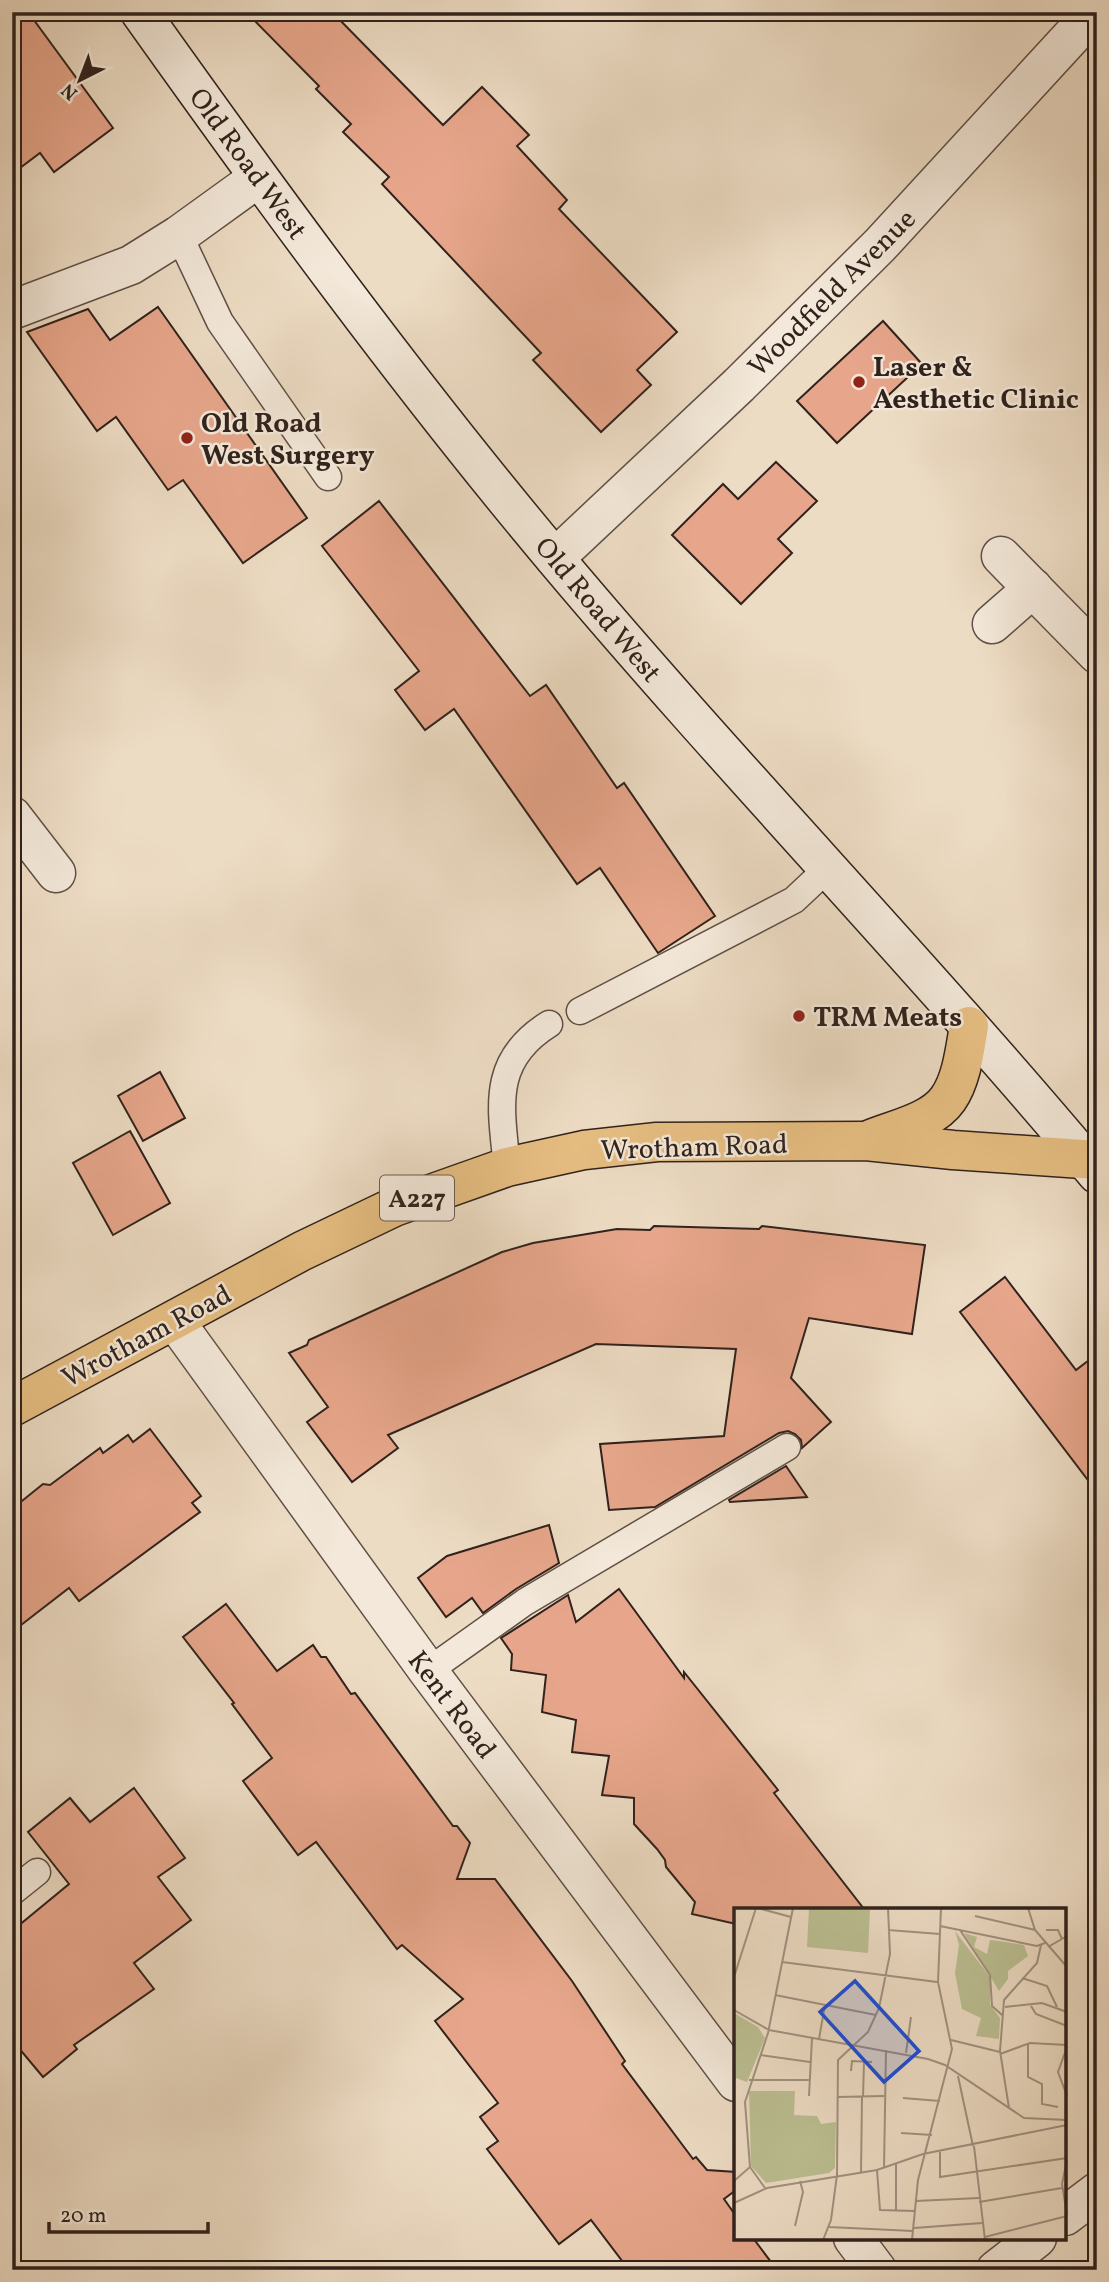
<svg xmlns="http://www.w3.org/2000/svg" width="1109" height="2282" viewBox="0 0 1109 2282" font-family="Vollkorn,serif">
	<rect width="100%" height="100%" fill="#eddcc4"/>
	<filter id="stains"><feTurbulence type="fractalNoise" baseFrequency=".00286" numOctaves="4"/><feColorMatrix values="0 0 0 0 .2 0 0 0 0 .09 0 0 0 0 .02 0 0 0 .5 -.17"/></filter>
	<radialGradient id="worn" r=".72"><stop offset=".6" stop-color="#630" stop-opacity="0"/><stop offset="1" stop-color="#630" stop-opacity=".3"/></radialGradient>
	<!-- building -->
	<g fill="#e7a68b" stroke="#30221c" stroke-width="2">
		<path d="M12,12H28L113,128L54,172L40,153L12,174Z"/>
		<path d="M246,12H332L443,125L482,87L529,135L517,146L567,200L559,209L677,332L637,370L651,385L601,432L533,360L541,353L382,184L389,177L343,132L351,124L316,89L319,86Z"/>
		<path d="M158,307L307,518L243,563L183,480L168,490L116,417L97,431L27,332L88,309L110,340Z"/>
		<path d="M883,321L922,364L837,443L797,401Z"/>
		<path d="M776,462L817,501L778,539L792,553L741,604L672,535L723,484L738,499Z"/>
		<path d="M379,501L530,696L546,685L617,788L624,783L715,916L658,953L600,868L577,884L454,709L425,730L395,690L419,671L322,546Z"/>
		<path d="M160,1072L185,1118L143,1141L118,1096Z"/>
		<path d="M130,1131L170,1203L113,1235L73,1163Z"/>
		<path d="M654,1226L759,1229L762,1226L925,1245L912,1334L809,1318L791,1378L831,1422L802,1448L801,1440L795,1434L788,1431L779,1433L655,1507L609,1510L600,1444L724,1436L736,1349L596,1344L388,1435L398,1448L352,1482L307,1422L328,1407L289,1353L307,1345L309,1340L502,1252L533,1243L617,1229L650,1230Z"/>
		<path d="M1005,1277L1076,1370L1097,1354V1492L960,1312Z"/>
		<path d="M150,1429L201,1496L192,1503L200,1512L79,1601L69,1588L12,1632V1509L43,1484L50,1485L100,1448L103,1453L128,1435L133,1442Z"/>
		<path d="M786,1466L807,1497L730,1502L729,1500Z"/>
		<path d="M549,1525L559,1563L516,1589L483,1613L472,1598L446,1617L418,1578L447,1556Z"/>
		<path d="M619,1589L684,1678V1672L778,1790L774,1793L864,1909H736V1924L692,1914L695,1902L666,1867L665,1860L657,1849L634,1824V1798L602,1795L609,1756L572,1752L576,1720L542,1712L546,1675L511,1670L512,1654L501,1638L568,1595L576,1622Z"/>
		<path d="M226,1604L277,1671L313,1645L321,1657H326L351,1694L355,1693L453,1826H457L470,1843L457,1879H495L572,1981L625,2061L622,2064L693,2159L696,2157L707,2170L736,2172V2190L724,2199L736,2216V2238H753L777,2270H629L591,2220L559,2244L487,2149L498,2141L480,2117L498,2103L435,2021L463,1999L402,1945L397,1949L316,1842L298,1855L243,1781L272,1758L232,1704L234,1703L183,1637Z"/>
		<path d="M134,1788L185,1858L158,1877L191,1920L134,1963L154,1989L74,2045L77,2049L43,2077L12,2040V1931L69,1884L28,1832L70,1798L90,1822Z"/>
	</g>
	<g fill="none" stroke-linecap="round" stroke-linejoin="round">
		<defs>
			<g id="lane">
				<path d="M179,235L220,322L328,477"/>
				<path d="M580,1011L794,900L827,869"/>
				<path d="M507,1167C501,1107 490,1061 549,1024"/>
				<path d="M428,1671L525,1602L787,1447"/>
				<path d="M12,1892L37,1872"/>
			</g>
			<g id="street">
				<path d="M12,310L131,265L179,235L258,178"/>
				<path d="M1001,556L1097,654"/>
				<path d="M555,558L739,385L880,245L1094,12"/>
				<path d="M992,624L1033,588"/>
				<path d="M12,816L56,873"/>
				<path d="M175,1321L428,1671L736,2082"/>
				<path d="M1065,2216L1097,2192"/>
				<path d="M853,2238L877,2270"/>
				<path d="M996,2270L1037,2238"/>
			</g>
			<path id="secondary" d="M140,12C273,199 409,385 557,561C732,769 922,965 1097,1174"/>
			<g id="primary">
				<path d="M871,1139C895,1129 932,1122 948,1099C962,1079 965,1049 969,1026"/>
				<path d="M12,1407L302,1251L394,1207L507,1167L584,1150L657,1142L866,1141L953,1150L1097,1160"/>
			</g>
		</defs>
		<!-- lane casing -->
		<use href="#lane" stroke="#5f5046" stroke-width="29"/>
		<!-- street casing -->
		<use href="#street" stroke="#5f5046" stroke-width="41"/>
		<!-- secondary casing -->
		<use href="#secondary" stroke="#30221c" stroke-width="41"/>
		<!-- primary casing -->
		<use href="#primary" stroke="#30221c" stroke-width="41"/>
		<!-- lane -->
		<use href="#lane" stroke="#f3e8d9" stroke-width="26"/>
		<!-- street -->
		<use href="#street" stroke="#f3e8d9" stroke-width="38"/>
		<!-- secondary -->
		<use href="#secondary" stroke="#f3e8d9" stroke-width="38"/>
		<!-- primary -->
		<use href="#primary" stroke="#e6be82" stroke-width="38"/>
	</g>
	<!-- markers -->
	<g fill="#8f2418" stroke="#f3e8d9" stroke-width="2.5">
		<circle cx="859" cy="382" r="7"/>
		<circle cx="187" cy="438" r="7"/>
		<circle cx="799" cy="1016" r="7"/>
	</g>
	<g text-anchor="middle" stroke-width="5" stroke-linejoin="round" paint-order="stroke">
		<!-- shield labels -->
		<rect fill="#f3e8d9" stroke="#6a5d55" stroke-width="2" x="380" y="1175.5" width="74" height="45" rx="5"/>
		<g font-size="26" font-weight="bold" fill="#30221c">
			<text x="417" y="1207">A227</text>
		</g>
		<!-- street labels -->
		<g font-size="28" fill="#30221c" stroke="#f3e8d9">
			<text transform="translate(249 163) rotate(54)" y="10">Old Road West</text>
			<text transform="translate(831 292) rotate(-45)" y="10">Woodfield Avenue</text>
			<text transform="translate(599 609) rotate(50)" y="10">Old Road West</text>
			<text transform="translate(694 1146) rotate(-2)" y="10">Wrotham Road</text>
			<text transform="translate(146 1335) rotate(-28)" y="10">Wrotham Road</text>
			<text transform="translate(453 1704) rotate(53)" y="10">Kent Road</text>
		</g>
		<!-- poi labels -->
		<g font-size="28" font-weight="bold" fill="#30221c" stroke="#f3e8d9" text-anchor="start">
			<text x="873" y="376">Laser &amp;<tspan x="873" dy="32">Aesthetic Clinic</tspan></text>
			<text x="201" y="432">Old Road<tspan x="201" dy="32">West Surgery</tspan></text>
			<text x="813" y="1026">TRM Meats</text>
		</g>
	</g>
	<!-- overview -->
	<g transform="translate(734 1908)">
		<rect width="332" height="332" fill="#eddcc4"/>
		<path d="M75,0L136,2L134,45L73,39ZM221,23L256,69V97L266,110L265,131L242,128L247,110L228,101L221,65L225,37ZM230,25L243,29L240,39L253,46L256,32L265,33L290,37L294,48L274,63V71L265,83ZM0,105L24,119L31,130L13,174L2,170L0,175ZM15,183H61L60,207L83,208L87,216L102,214L101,260L95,265L32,275L17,258Z" fill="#bbbf92"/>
		<path fill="none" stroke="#a19281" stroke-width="2" d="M24,0L57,9M294,0L301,22L333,59M241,8L301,22M206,18L303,38L311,35M154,22L206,26M226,22L256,67L258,98L268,107M312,22H324L328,31M314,39L333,28M48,54L203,74M0,69L22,0M288,70L313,78L323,99M41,87L142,107M297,98L302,106L333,118M271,99L308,95L333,104M0,102L35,122L194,151L211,157L290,210L333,212M85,131L91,97M217,132L266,144M294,136V169L308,176V196L324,199M333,139L324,164L333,188M172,145L177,109M266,146L296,135L333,137M26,147L76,154M117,163L118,153L138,154M224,168L239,238M15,172H75M75,188L78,130M104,189L150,188M129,189L130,154M169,190L206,193M275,200L266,143L270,92L303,55L307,37M167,225L198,227M240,238L251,332M206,244V269L333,250M333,252L328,276L333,307M162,256V303M150,260L152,142M143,262L146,302L181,303M127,265L128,189M0,273L16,259M31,280L16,259L11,194L34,125L59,0M182,293L245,290M245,294L328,280M0,295L33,280L143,262L189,246L333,217M61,318L69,284L66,273M95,319L179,323M180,320L248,315M251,329L333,308M89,332L97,312L103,267L104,152L134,124L145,100L156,46L154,0M178,332L184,272L218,141L204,74L207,0"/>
		<path fill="#1d4ed8" fill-opacity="0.15" stroke="#1d4ed8" stroke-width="3.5" d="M121,73L185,143L150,174L86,104Z"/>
		<rect width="332" height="332" fill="none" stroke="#30221c" stroke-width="3.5"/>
	</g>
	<!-- margin -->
	<rect width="1109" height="2282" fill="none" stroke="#eddcc4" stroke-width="42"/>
	<rect x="14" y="14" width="1081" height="2254" fill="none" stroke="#30221c" stroke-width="3.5"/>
	<rect x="21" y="21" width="1067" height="2240" fill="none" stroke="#30221c" stroke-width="2"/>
	<!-- north arrow -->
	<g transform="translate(80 80) rotate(222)" stroke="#f3e8d9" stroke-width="5" paint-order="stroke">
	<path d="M0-5L12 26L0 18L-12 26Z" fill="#30221c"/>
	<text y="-10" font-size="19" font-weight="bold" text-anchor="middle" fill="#30221c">N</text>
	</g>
	<!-- scale -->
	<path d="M49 2222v10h159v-10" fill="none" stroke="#30221c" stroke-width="3.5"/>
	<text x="60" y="2222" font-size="21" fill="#30221c" stroke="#f3e8d9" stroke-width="5" paint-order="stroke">20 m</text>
	<rect width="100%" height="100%" filter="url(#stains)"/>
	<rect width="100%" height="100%" fill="url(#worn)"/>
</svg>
